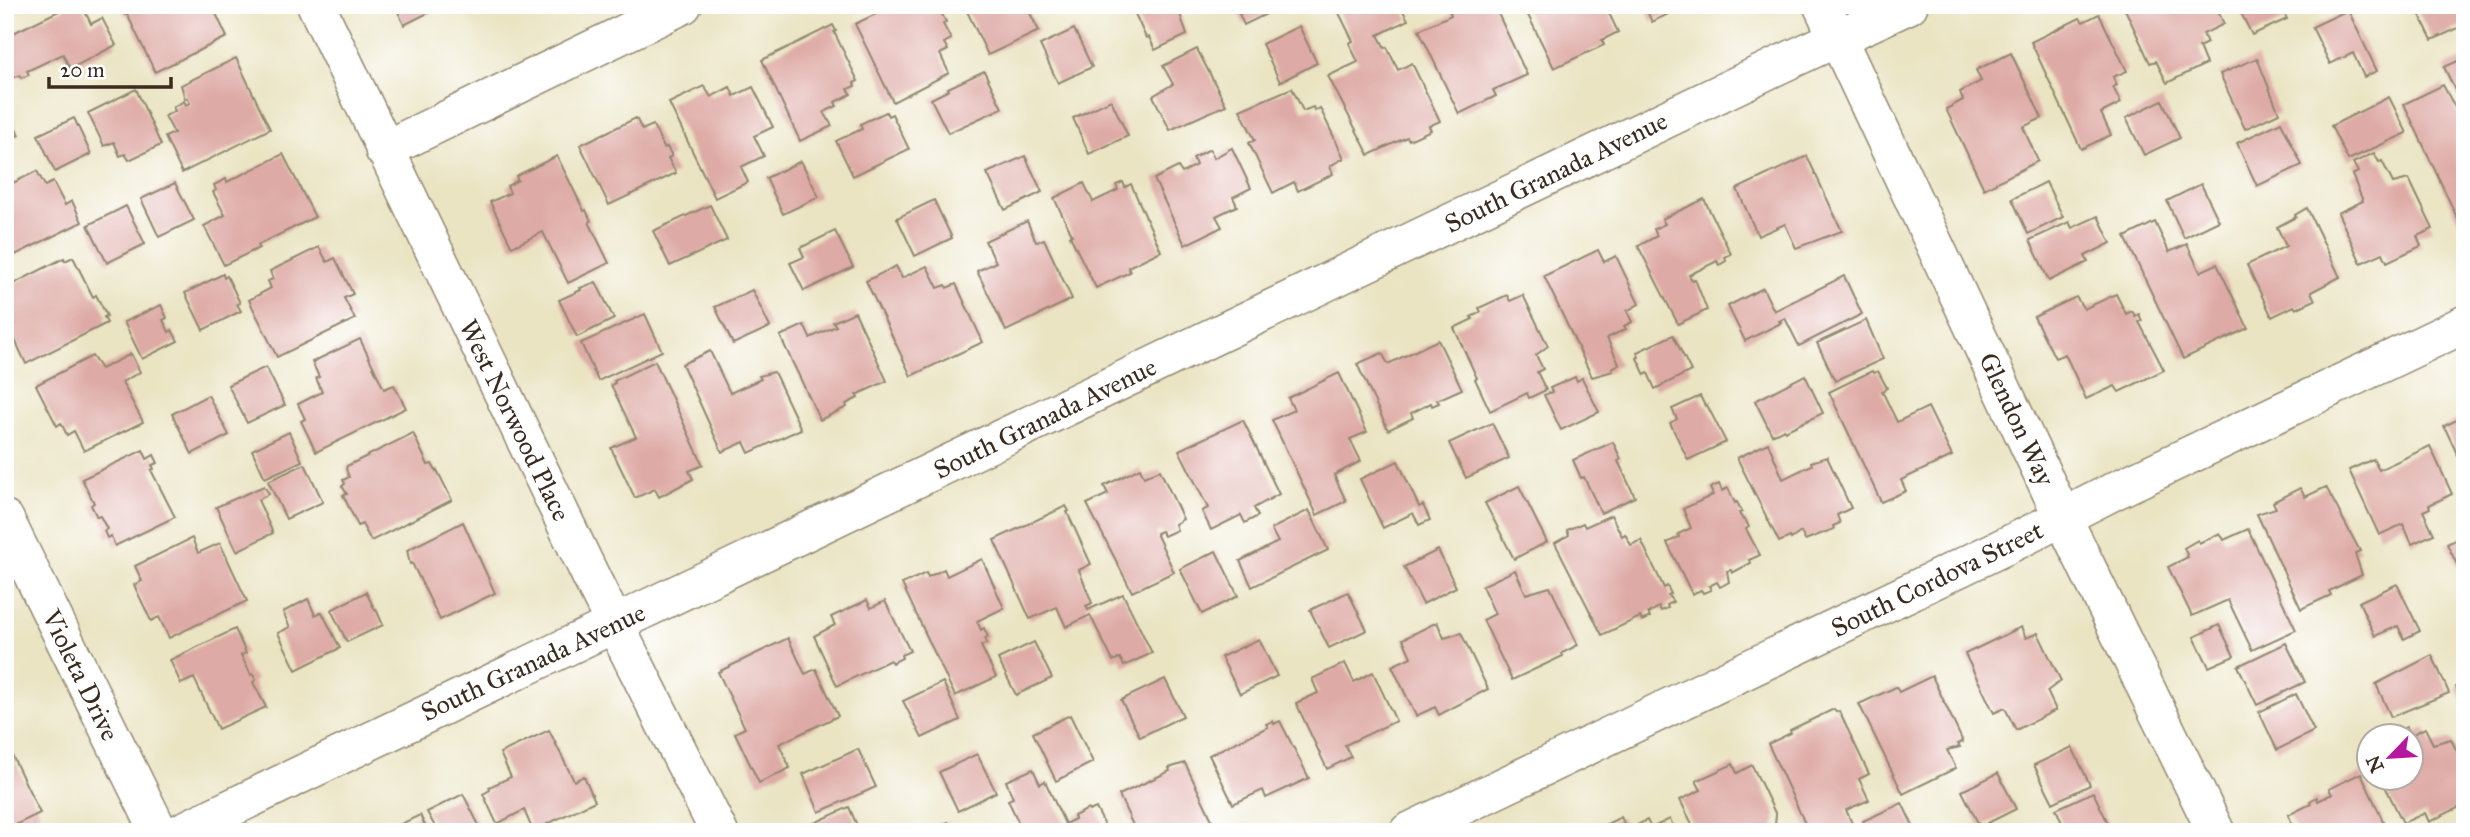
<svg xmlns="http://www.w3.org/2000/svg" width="2470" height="837" viewBox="0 0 2470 837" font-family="'IM FELL Great Primer',serif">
	<rect width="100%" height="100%" fill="#fff"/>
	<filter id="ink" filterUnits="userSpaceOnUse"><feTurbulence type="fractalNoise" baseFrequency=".0143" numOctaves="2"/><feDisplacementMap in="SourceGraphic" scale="14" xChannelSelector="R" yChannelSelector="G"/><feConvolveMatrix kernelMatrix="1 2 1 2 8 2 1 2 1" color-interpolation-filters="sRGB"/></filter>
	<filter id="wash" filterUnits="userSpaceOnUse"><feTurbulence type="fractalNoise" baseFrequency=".00686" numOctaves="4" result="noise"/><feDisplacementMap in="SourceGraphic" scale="28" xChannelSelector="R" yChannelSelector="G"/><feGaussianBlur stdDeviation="1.57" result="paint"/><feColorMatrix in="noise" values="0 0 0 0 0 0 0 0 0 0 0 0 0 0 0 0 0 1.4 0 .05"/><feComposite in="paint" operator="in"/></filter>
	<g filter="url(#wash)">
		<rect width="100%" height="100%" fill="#eae4c3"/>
		<g id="blocks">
			<!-- building -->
			<g fill="#deaaa5">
				<path d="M71,5H82L91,24L102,18L116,45L70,69L63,54L27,71L29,75L21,78L20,75L10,79L5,70V37Z"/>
				<path d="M124,5H212L227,37L155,72L127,14L125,15L122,8Z"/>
				<path d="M395,5H444L404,25Z"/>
				<path d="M457,5H477L479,8L470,12L468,8L460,12Z"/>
				<path d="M872,5H934L936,10L939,9L946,22L943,24L951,39L944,43L948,50L940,54L949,73L893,102L855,24L876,14Z"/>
				<path d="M964,5H1034L1028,9L1039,31L988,55Z"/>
				<path d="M1131,5H1177L1187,35L1155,50L1149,37L1146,38Z"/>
				<path d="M1243,5H1285L1244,25L1239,14L1246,11Z"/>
				<path d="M1349,5H1400L1408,20L1378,35L1385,48L1387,47L1398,70L1412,63L1440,121L1429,126L1431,130L1409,140L1407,137L1369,155L1328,76L1358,62L1349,43L1353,41L1338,11Z"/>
				<path d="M1454,5H1494L1527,75L1493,90L1496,96L1459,114L1419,30L1451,15L1448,8Z"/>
				<path d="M1523,5H1605L1618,32L1602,40L1604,45L1554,68Z"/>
				<path d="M1644,5H1687L1652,22Z"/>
				<path d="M2123,5H2215L2224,24L2203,34L2207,43L2199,47L2206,64L2167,83L2156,61L2150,63Z"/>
				<path d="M2237,5H2280L2287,19L2252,35Z"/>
				<path d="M2415,5H2460L2465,15V25L2432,40Z"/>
				<path d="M2348,10L2377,71L2364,77L2353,53L2330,64L2312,27Z"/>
				<path d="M2099,14L2127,71L2113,77L2117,85L2113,87L2121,103L2101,113L2111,135L2081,149L2031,42L2080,18L2083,22Z"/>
				<path d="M833,25L836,31L834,32L858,81L854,83L855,86L848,89L851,94L835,102L837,106L824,112L832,126L800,141L762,60Z"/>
				<path d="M1299,26L1317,63L1280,82L1262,44Z"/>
				<path d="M1074,29L1092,67L1058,83L1040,45Z"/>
				<path d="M1197,49L1226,105L1170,130L1153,96L1173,84L1163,66Z"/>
				<path d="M2011,53L2042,118L2023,127L2038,161L1984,189L1946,109L1963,100L1960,92L1981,81L1976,70Z"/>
				<path d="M236,58L270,129L182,173L165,137L174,133L165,116L175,111L173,107L184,101L186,105L190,103L187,98L185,99L181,85Z"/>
				<path d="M2257,58L2279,113L2245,129L2220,74Z"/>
				<path d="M2465,58V104L2462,105L2444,67Z"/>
				<path d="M984,71L1002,108L948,133L931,99L949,90L948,88Z"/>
				<path d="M2443,85L2458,113L2463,110L2465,114V225L2461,226L2404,104Z"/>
				<path d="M704,86L711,97L730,87L734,96L753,87L773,127L754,136L764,156L741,167L748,182L715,198L669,103Z"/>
				<path d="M1292,88L1303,111L1313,107L1315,111L1320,108L1344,158L1330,166L1333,174L1298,191L1294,182L1273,193L1249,143L1255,140L1240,110Z"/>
				<path d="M136,89L161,145L129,160L125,154L120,156L114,142L104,146L88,113Z"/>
				<path d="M2389,97L2407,133L2348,160L2331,126Z"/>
				<path d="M1111,100L1128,136L1089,154L1073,118Z"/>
				<path d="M2162,100L2180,138L2144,155L2126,118Z"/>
				<path d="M5,106L19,135L5,141Z"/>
				<path d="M886,112L888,116L892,114L909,149L853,176L836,141L862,129L860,124Z"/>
				<path d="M74,118L91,154L55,172L38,135Z"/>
				<path d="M636,118L642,130L653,125L664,148L667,147L672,156L668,158L676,173L609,205L580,145Z"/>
				<path d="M2281,122L2302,165L2257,186L2237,143Z"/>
				<path d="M1232,148L1251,188L1233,197L1237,206L1216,216L1222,227L1185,245L1154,179L1178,167L1182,173L1196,165L1193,158L1210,149L1214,158Z"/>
				<path d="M2374,153L2379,162L2382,161L2393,183L2409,179L2433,229L2417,236L2421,246L2387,262L2383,253L2361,263L2338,213L2363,201L2352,175L2358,172L2353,163Z"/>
				<path d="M283,154L315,217L258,245L259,248L224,265L204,226L225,215L213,192L216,190L214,185L226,179L227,182Z"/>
				<path d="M557,156L584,211L586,210L591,221L589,222L609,263L568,283L543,232L512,247L490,202L510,193L507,186L518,180L516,176Z"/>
				<path d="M1025,156L1042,192L1005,210L987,173Z"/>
				<path d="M1807,156L1842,231L1796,248L1785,224L1758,236L1737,189Z"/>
				<path d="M801,161L819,197L783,214L766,178Z"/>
				<path d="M5,166L13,183L37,171L45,186L53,182L65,205L72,201L82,222L5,260Z"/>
				<path d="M1123,182L1125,187L1131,184L1161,251L1128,267L1130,272L1096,288L1070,236L1072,235L1054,198L1084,183L1093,202L1118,190L1116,185Z"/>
				<path d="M2046,182L2063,217L2028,234L2012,199Z"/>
				<path d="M175,183L194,220L159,237L141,199Z"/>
				<path d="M2201,184L2219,221L2184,238L2167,201Z"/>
				<path d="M1704,199L1731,254L1725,257L1726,261L1719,265L1717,261L1689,275L1692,280L1695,279L1707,310L1678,324L1638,246L1657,236L1654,229L1665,224L1662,219Z"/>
				<path d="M934,200L952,238L915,256L897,218Z"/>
				<path d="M710,205L727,240L670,266L653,231Z"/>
				<path d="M126,206L145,244L107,263L88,225Z"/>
				<path d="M2307,208L2340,277L2311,292L2315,300L2296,309L2294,306L2272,317L2247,265L2286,246L2277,227L2296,217L2295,215Z"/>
				<path d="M2098,216L2111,243L2085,256L2088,262L2049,281L2030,240L2069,222L2072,228Z"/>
				<path d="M1027,221L1036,242L1044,239L1072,299L1006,331L977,271L996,262L985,241Z"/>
				<path d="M2155,222L2169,252L2187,244L2200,272L2217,264L2248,328L2183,359L2125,237Z"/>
				<path d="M835,231L853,267L804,291L790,263L804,257L800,248Z"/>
				<path d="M319,247L327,262L335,258L353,294L344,298L355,319L277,357L249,300L271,288L268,281L273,279L270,271Z"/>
				<path d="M1598,250L1604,262L1616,256L1639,304L1627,311L1632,322L1624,326L1626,329L1607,338L1619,364L1612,368L1613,371L1592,377L1544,276Z"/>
				<path d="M73,257L93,297L96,295L107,316L104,317L107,323L26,364L9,327L14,324L5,306V288L64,258L65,261Z"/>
				<path d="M896,266L902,278L927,266L938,288L946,285L947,288L956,284L983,342L911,376L866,281Z"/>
				<path d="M223,274L224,278L227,276L240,303L237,304L241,311L203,330L185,293Z"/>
				<path d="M1844,276L1862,314L1799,346L1785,318L1779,321L1781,323L1745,341L1728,306L1763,288L1774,311Z"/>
				<path d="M596,282L614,319L577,337L559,300L581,290L580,288Z"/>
				<path d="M752,290L770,327L733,344L715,307Z"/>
				<path d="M2116,294L2126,314L2132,311L2135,316L2139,314L2142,321L2139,322L2164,370L2119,392L2115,386L2086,399L2065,354L2055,358L2034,317L2076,297L2084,309Z"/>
				<path d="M1507,295L1510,301L1523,295L1548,346L1536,355L1543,369L1537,372L1546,390L1529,398L1527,393L1490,411L1475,379L1477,378L1454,328L1473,319L1471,317L1481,312L1479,308Z"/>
				<path d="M161,305L167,318L163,320L169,332L172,330L178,341L142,359L124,322Z"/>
				<path d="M855,312L887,381L856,395L858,398L846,404L847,407L820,420L780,336L804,325L810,338L836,326L833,322Z"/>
				<path d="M645,314L662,351L598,381L581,343Z"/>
				<path d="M1866,320L1883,359L1835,381L1817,343Z"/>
				<path d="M1673,335L1691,371L1655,389L1648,373L1645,375L1637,358L1639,357L1637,352Z"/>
				<path d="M360,339L384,389L394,385L406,408L316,452L301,421L305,419L298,404L322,392L316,378L319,377L312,362Z"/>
				<path d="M1438,340L1462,389L1437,400L1439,403L1432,406L1431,403L1411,413L1413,418L1388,430L1357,364L1382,353L1388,364Z"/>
				<path d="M710,351L730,393L761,379L759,376L774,372L801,429L749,453L744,442L722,452L682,364Z"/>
				<path d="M131,354L140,372L122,382L143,422L84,451L74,431L67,435L61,423L57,426L36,385L92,356L101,369Z"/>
				<path d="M655,361L703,465L689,471L693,479L659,497L655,489L635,498L611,448L636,437L611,385L615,383L614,381Z"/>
				<path d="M266,367L285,405L247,423L228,385Z"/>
				<path d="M1872,371L1874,373L1878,371L1887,388L1882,391L1897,422L1928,407L1952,456L1901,480L1906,491L1881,502L1829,392Z"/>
				<path d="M1339,373L1367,432L1350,439L1361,461L1334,475L1346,501L1317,515L1272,420L1294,410L1288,398Z"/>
				<path d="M1805,375L1823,413L1785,431L1784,429L1772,435L1755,401Z"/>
				<path d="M1575,377L1577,381L1582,378L1599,412L1561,430L1544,395L1552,392L1550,388Z"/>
				<path d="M208,395L229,435L192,454L172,414Z"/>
				<path d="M1700,396L1705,406L1707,405L1726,442L1688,460L1670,423L1677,419L1672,409Z"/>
				<path d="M2465,416V471L2444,426Z"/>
				<path d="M1243,420L1279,494L1254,508L1258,516L1245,523L1241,515L1211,530L1202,511L1208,508L1179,450Z"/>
				<path d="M1492,423L1509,458L1466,478L1449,443Z"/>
				<path d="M289,432L302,461L265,478L252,450Z"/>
				<path d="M413,433L428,465L432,464L436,471L437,470L452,500L371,541L362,524L358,526L343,495L347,494L342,486L345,484L343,480L349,477L346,469L347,466Z"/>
				<path d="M1613,442L1621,459L1618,461L1635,497L1601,513L1584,477L1581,478L1573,460Z"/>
				<path d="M1768,443L1783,479L1812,465L1811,462L1827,457L1851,508L1837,515L1840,523L1833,526L1834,529L1805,540L1801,532L1791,539L1790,537L1779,542L1737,458Z"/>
				<path d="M2430,446L2452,494L2429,505L2430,508L2423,511L2434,534L2412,544L2403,524L2379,535L2349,470L2373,459L2379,470Z"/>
				<path d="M143,450L147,459L154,455L158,463L152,465L154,469L151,470L175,517L115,546L111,536L107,538L104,531L107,529L100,516L97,517L91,505L94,503L82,479Z"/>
				<path d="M1398,461L1419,507L1423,505L1430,520L1419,525L1413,513L1383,528L1360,479Z"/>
				<path d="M305,464L323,502L286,519L268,481Z"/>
				<path d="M1140,468L1144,477L1160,470L1183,519L1175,524L1177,530L1164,536L1161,531L1156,533L1174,572L1132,592L1087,504L1108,494L1104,486Z"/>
				<path d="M1719,484L1722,491L1728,488L1735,503L1737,502L1742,512L1739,513L1743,520L1745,519L1749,527L1746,529L1760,555L1749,560L1751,563L1732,573L1731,570L1727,571L1729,582L1720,587L1717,582L1709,586L1711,590L1703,593L1701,590L1692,594L1667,543L1679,537L1678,534L1691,528L1683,509L1713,495L1710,488Z"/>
				<path d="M264,486L269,494L258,500L273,533L237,551L216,507Z"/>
				<path d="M1519,486L1547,542L1514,559L1485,503Z"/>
				<path d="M2326,487L2360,551L2355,553L2362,575L2329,591L2331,595L2301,609L2257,514L2276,508L2273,502L2300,488L2305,497Z"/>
				<path d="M1066,506L1069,511L1067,512L1091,564L1079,570L1092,603L1086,606L1088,610L1123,594L1152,653L1124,666L1120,658L1113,661L1090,615L1066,627L1057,607L1030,619L994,540Z"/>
				<path d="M1309,510L1328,550L1252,587L1240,561L1278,542L1271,529Z"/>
				<path d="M1611,515L1622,536L1625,534L1631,545L1641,540L1664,588L1667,586L1671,594L1668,595L1673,602L1667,605L1668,608L1661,611L1659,607L1648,613L1650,617L1642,621L1640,617L1602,635L1555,543L1569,535L1567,530L1583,523L1585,527Z"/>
				<path d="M463,522L495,593L440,620L412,563L410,564L407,550Z"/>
				<path d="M2248,529L2296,630L2252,650L2228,600L2192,616L2168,567L2188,557L2184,548L2198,540L2199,543L2220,533L2224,540Z"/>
				<path d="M2465,535V581L2447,544Z"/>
				<path d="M192,538L198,553L220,543L247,601L169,638L159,617L151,621L134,585L142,581L135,566Z"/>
				<path d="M1438,550L1456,587L1423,604L1404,567Z"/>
				<path d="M1216,551L1238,596L1202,614L1180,569Z"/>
				<path d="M982,559L1004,608L977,621L981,630L984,628L988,637L985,638L987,643L981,646L996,677L955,696L902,584L926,573L928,577L944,569L947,576Z"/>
				<path d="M1515,570L1526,594L1550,587L1578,645L1562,653L1563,656L1512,680L1483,620L1495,614L1482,586Z"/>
				<path d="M2397,584L2420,631L2404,639L2398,626L2375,636L2359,602Z"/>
				<path d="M366,592L375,610L376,609L383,625L347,642L331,610Z"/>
				<path d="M1348,592L1367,630L1329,648L1310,610Z"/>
				<path d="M308,599L315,615L322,612L340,648L296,670L278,633L290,627L283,612Z"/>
				<path d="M867,600L871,608L885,601L910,651L901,655L902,658L892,663L890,660L837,686L814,636L835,625L831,617Z"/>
				<path d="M1437,622L1444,638L1461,633L1488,689L1439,715L1435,707L1416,716L1392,666L1411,657L1403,639Z"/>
				<path d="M2219,625L2234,656L2209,667L2194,637Z"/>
				<path d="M2021,627L2026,638L2038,633L2061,681L2047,691L2056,710L2016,730L2005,708L1994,713L1965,654Z"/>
				<path d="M235,629L246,653L241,655L251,675L253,674L256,680L253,682L266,707L218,729L194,678L181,684L170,660Z"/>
				<path d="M788,638L805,674L816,669L838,716L779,744L790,768L759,783L735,733L745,728L718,672Z"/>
				<path d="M1259,639L1277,676L1240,694L1221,657Z"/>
				<path d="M1034,642L1052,678L1016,695L998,659Z"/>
				<path d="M2286,643L2305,682L2257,705L2238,666Z"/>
				<path d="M2432,655L2449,693L2391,717L2376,684Z"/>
				<path d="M1345,663L1354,682L1373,672L1396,721L1345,745L1351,757L1327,769L1296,703L1318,693L1312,679Z"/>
				<path d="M1932,676L1963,742L1958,744L1960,747L1947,750L1956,768L1903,794L1859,704L1896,687L1899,692Z"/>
				<path d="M1165,679L1183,716L1140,737L1121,700Z"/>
				<path d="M943,682L960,720L922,738L903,701Z"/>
				<path d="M2465,682V706L2456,687Z"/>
				<path d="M2296,694L2314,731L2277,750L2259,712Z"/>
				<path d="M1834,709L1836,712L1839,711L1869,774L1859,779L1869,800L1846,810L1856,832H1809L1768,744L1791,733L1790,730Z"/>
				<path d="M1070,715L1093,762L1056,781L1033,733Z"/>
				<path d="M1273,721L1274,724L1280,721L1309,778L1266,798L1263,790L1233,804L1209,755L1268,727L1266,724Z"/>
				<path d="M2406,727L2411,735L2425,728L2433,744L2451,739L2465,768V793L2460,796L2464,805L2429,822L2425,813L2403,823L2381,778H2410V736H2388Z"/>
				<path d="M549,730L574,781L584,776L595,801L533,831L524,810L497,824L483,794L490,790L489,787L511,777L500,753Z"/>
				<path d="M5,741L40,813L5,830Z"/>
				<path d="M2072,747L2090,785L2053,803L2034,765Z"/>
				<path d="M858,749L876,787L819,812L803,774Z"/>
				<path d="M977,754L996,792L958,811L939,772Z"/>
				<path d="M1185,763L1213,822L1194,832H1136L1119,795L1170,771L1169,768Z"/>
				<path d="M1733,764L1737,773L1752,765L1776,815L1774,832H1696L1680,800L1701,790L1696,781Z"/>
				<path d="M1033,769L1040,784L1045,781L1065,824L1075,819L1074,816L1088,809L1089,811L1096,808L1108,832H1023L1008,800L1013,798L1006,781Z"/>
				<path d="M1998,773L2016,809L1980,827L1962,791Z"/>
				<path d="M2361,773L2388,832H2296L2288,815L2311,804L2310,801L2317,797L2318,801L2332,794L2329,789Z"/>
				<path d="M2093,792L2111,829L2105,832H2066L2056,809Z"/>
				<path d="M463,794L481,829L476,832H438L427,812Z"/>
				<path d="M1902,803L1916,832H1867L1863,821Z"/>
				<path d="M849,807L860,832H814L810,825Z"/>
				<path d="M420,815L428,832H384Z"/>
				<path d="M1621,817L1627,830L1647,820L1651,828L1670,819L1676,832H1590Z"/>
				<path d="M948,822L953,832H927Z"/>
			</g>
		</g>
	</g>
	<g filter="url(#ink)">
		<use href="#blocks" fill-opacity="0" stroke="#928770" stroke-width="2"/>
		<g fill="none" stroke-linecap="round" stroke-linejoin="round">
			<defs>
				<g id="street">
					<path d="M316,5L593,581L719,832"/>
					<path d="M1822,5L2063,518L2216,832"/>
					<path d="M384,150L683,5"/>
					<path d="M5,519L159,832"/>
					<path d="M181,832L1779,65L1909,5"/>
					<path d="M1408,832L2018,540L2116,490L2465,324"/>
				</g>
			</defs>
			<!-- street casing -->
			<use href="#street" stroke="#928770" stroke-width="40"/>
			<!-- street -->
			<use href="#street" stroke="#fff" stroke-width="37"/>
		</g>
	</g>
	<g text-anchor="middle" stroke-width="7" stroke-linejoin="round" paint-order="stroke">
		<!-- street labels -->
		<g font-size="26" fill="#3b2a1e" stroke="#fff">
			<text transform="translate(1556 172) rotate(-26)" y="9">South Granada Avenue</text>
			<text transform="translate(1045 418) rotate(-26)" y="9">South Granada Avenue</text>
			<text transform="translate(2017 419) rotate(65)" y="9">Glendon Way</text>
			<text transform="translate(515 420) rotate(64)" y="9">West Norwood Place</text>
			<text transform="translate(1937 579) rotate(-26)" y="9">South Cordova Street</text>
			<text transform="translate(533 662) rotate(-25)" y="9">South Granada Avenue</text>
			<text transform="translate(81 675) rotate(64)" y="9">Violeta Drive</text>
		</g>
	</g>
	<!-- margin -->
	<rect width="2470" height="837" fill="none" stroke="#fff" stroke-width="28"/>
	<!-- north arrow -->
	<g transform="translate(2390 757) rotate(245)"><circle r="33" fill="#ffffff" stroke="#b1aaa5" stroke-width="2"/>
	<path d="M0-5L12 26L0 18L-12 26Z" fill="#b5179e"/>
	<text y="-10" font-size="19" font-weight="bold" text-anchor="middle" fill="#3b2a1e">N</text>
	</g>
	<!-- scale -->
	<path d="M49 77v10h122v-10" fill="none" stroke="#3b2a1e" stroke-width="3.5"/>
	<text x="60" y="77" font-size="21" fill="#3b2a1e" stroke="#ffffff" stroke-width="5" paint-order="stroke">20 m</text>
</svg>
